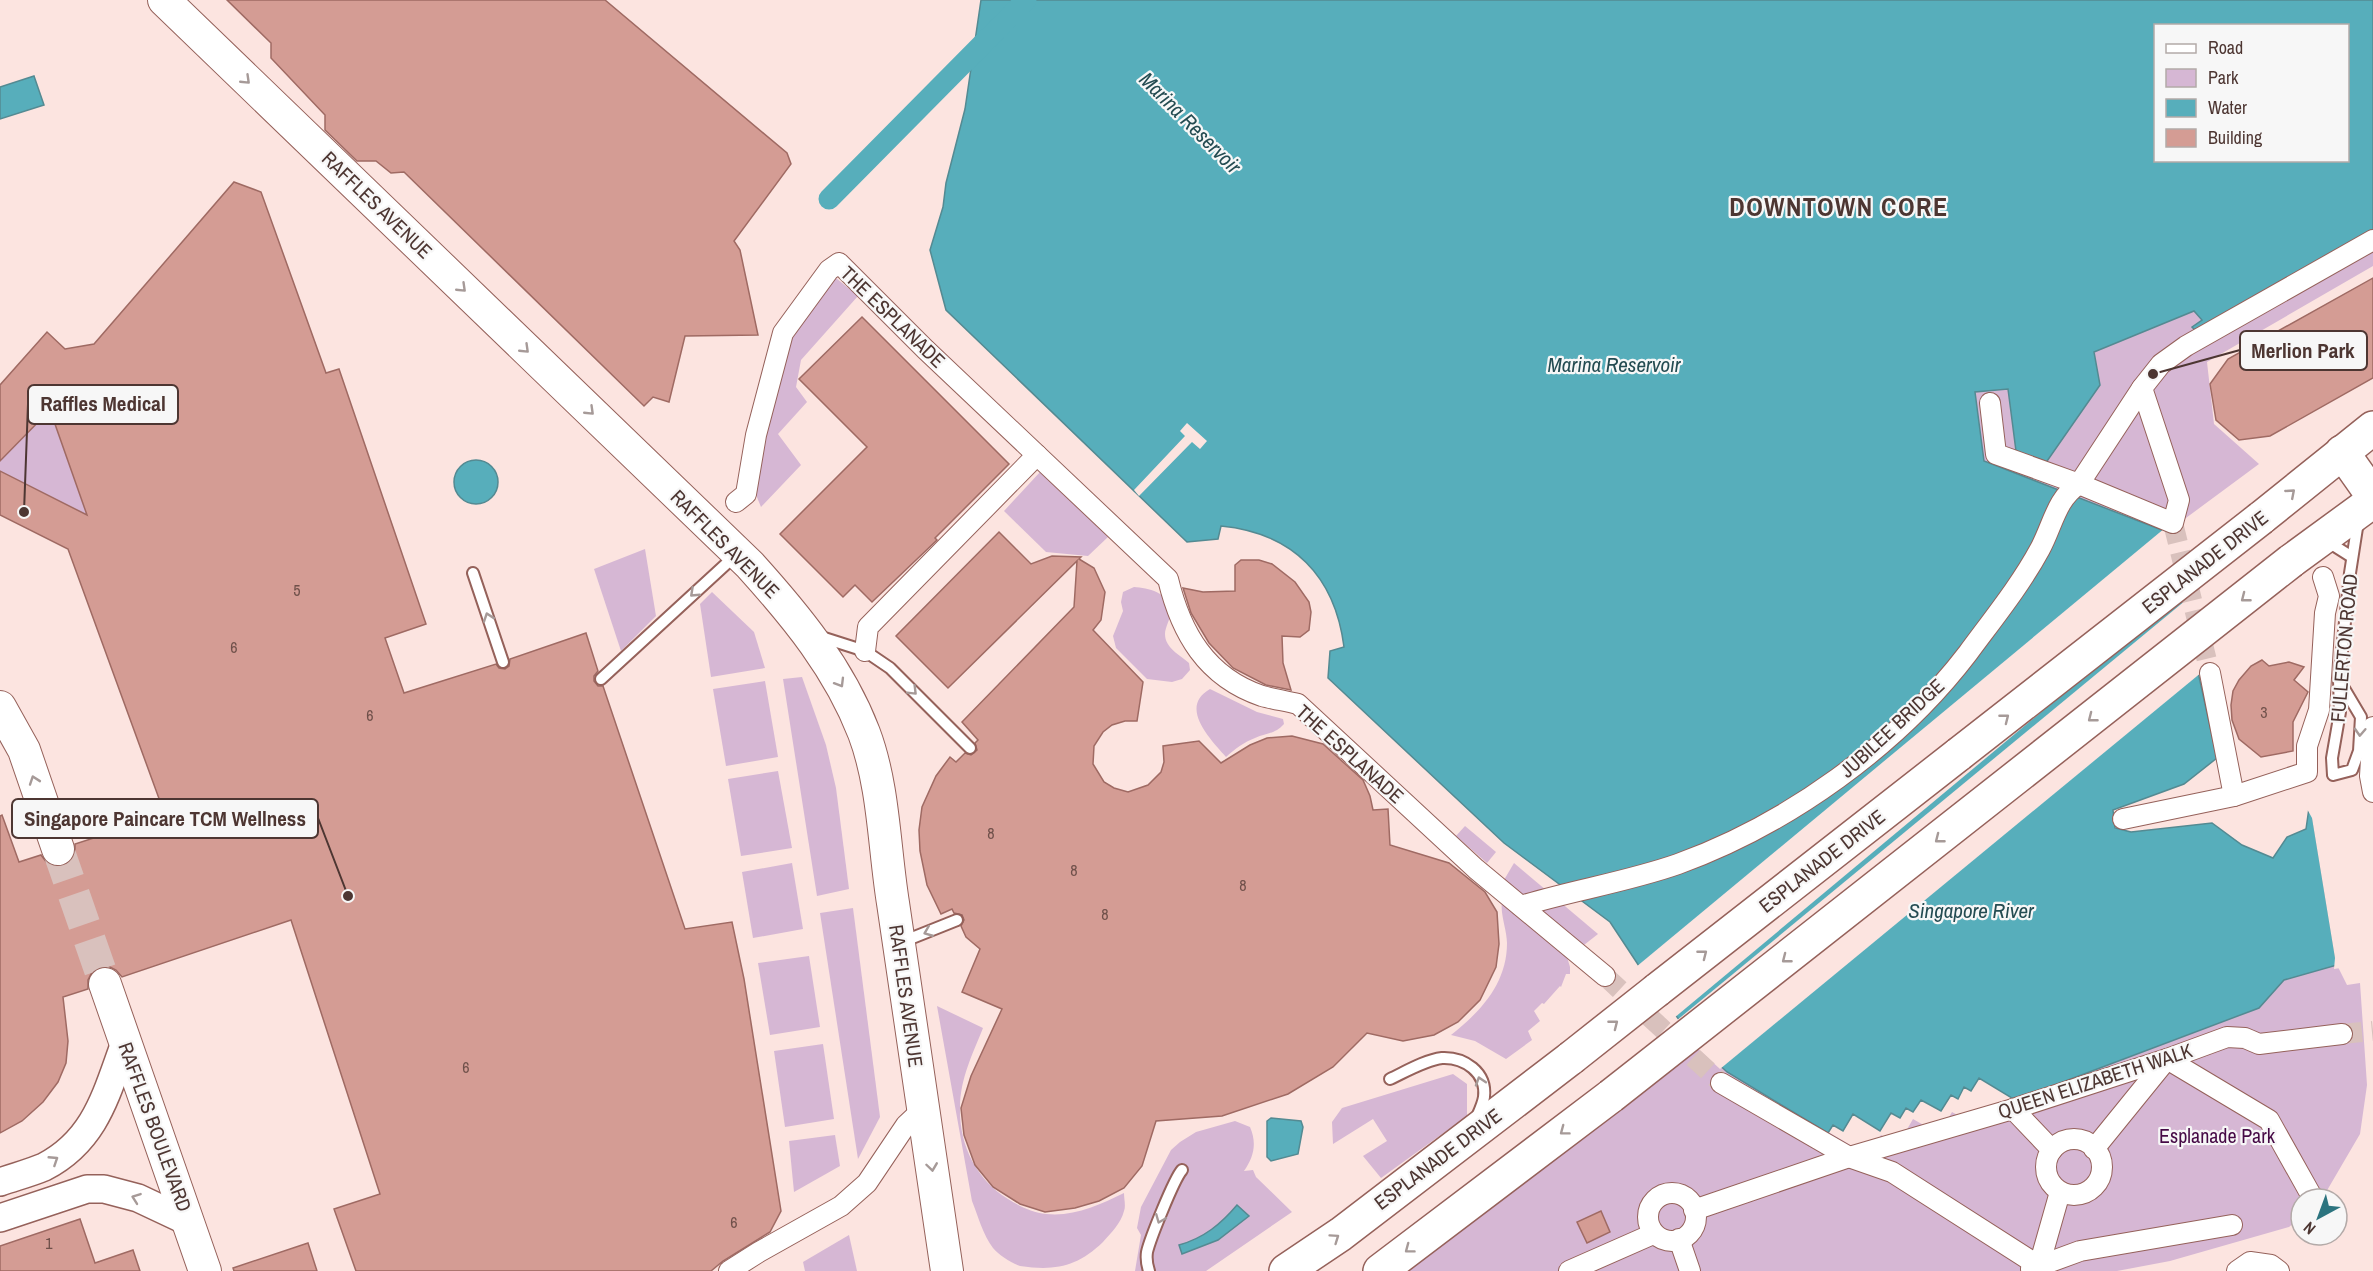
<svg xmlns="http://www.w3.org/2000/svg" width="2373" height="1271" viewBox="0 0 2373 1271" font-family="'Archivo Narrow',sans-serif">
	<rect width="100%" height="100%" fill="#fce4e0"/>
	<!-- green -->
	<g fill="#d6b7d4">
		<path d="M2373,232V266L2207,362L2214,424L2259,464L2167,532L1984,461L1975,391L2008,389L2016,451L2094,352L2194,311L2202,320Z"/>
		<path d="M831,274L858,296L801,360L796,387L807,402L778,434L801,465L761,507L754,490L761,428L793,326Z"/>
		<path d="M50,410L87,515L0,471V461Z"/>
		<path d="M1041,471L1108,537L1088,556L1046,552L1004,511Z"/>
		<path d="M645,549L656,616L621,651L594,569Z"/>
		<path d="M1134,587C1148,588 1169,592 1171,611C1171,618 1165,627 1165,634C1165,648 1180,655 1189,663L1190,670L1182,679L1172,682L1147,679L1116,648L1113,636L1123,611L1121,602L1123,592Z"/>
		<path d="M712,592L754,632L765,668L711,677L700,604Z"/>
		<path d="M802,677L826,745L836,788L849,889L817,896L783,679Z"/>
		<path d="M765,681L778,757L726,766L713,689Z"/>
		<path d="M1210,689L1257,712L1283,719L1284,724C1275,734 1267,733 1255,738C1244,742 1235,749 1226,757C1211,740 1178,707 1210,689Z"/>
		<path d="M778,771L792,848L741,856L728,779Z"/>
		<path d="M1465,826L1496,852L1487,863L1456,836Z"/>
		<path d="M792,863L803,929L753,938L742,872Z"/>
		<path d="M1514,863L1598,934L1584,945L1504,880Z"/>
		<path d="M1502,902L1567,957L1570,967V974H1566L1561,987L1560,986L1544,1004L1542,1003L1534,1011L1540,1021L1528,1031L1532,1040L1506,1059L1475,1041L1451,1035C1480,1012 1507,984 1507,943C1507,930 1500,914 1502,902Z"/>
		<path d="M853,908L880,1117L858,1159L820,913Z"/>
		<path d="M809,956L820,1027L770,1035L758,963Z"/>
		<path d="M2337,965L2347,985L2360,983L2367,1085L2360,1134L2322,1199H2301V1217L2289,1227L2170,1261L2117,1271H1397L1698,1045L1727,1072L1869,1156L1881,1135L1898,1145L1913,1119L1939,1134L1952,1112L1977,1126L2015,1100L2259,1008L2283,980Z"/>
		<path d="M937,1006L983,1028C973,1053 960,1079 960,1107C959,1145 976,1179 1008,1199C1019,1206 1033,1213 1046,1214C1074,1217 1099,1205 1124,1193C1124,1199 1126,1206 1124,1211C1121,1223 1111,1233 1103,1242C1077,1267 1055,1271 1020,1266C1011,1263 999,1255 993,1248C983,1235 978,1216 972,1201Z"/>
		<path d="M823,1044L834,1119L785,1127L774,1051Z"/>
		<path d="M1453,1074L1467,1084V1116L1381,1178L1363,1156L1387,1141L1373,1119L1333,1144L1332,1122L1342,1108Z"/>
		<path d="M1235,1121L1250,1127C1257,1143 1254,1157 1244,1171L1253,1170L1256,1177L1292,1212L1206,1271H1135L1141,1235L1137,1228L1141,1207L1171,1150L1180,1142L1196,1132Z"/>
		<path d="M835,1135L840,1166L794,1192L789,1141Z"/>
		<path d="M849,1235L857,1271H805L803,1262Z"/>
	</g>
	<!-- water -->
	<g fill="#57aebb" stroke="#548a92" stroke-width="1.5" fill-rule="evenodd">
		<path d="M981,0H2373V232L2196,331L2192,327L2202,320L2194,311L2094,352L2100,385L2045,464L2016,451L2008,389L1975,392L1984,461L2167,532L2217,758L2184,784L2113,810L2115,828L2131,832L2212,823L2242,845L2273,858L2287,837L2306,829L2310,801L2337,965L2284,980L2259,1008L2015,1100L1979,1078L1971,1091L1964,1087L1958,1099L1951,1095L1941,1111L1921,1100L1913,1112L1906,1108L1900,1118L1891,1113L1880,1131L1853,1114L1843,1131L1833,1125L1828,1133L1727,1072L1698,1045L1641,969L1610,922L1504,843L1328,678L1330,651L1344,647C1335,576 1293,533 1221,526L1218,539L1187,542L946,310L930,250L943,207L946,183L965,109ZM2156,26H2348V160H2156Z"/>
		<path d="M34,76L44,105L0,119V87Z"/>
		<circle cx="476" cy="482" r="22"/>
		<path d="M1271,1118L1301,1121L1303,1127L1298,1154L1271,1161L1267,1157V1121Z"/>
		<path d="M1237,1205L1249,1216L1218,1240L1182,1254L1179,1245C1204,1238 1221,1224 1237,1205Z"/>
	</g>
	<!-- pier -->
	<g fill="#fce4e0">
		<path d="M1187,423L1207,441L1200,449L1192,442L1139,496L1134,490L1185,436L1180,431Z"/>
		<path d="M2165,528L2170,531L2184,593L1674,1018L1636,967Z"/>
		<path d="M2186,600L2202,672L1720,1069L1696,1047L1676,1021Z"/>
		<path d="M2373,796V963L2334,969L2335,958L2312,818L2306,807L2307,800L2309,799Z"/>
	</g>
	<g fill="none" stroke-linecap="round" stroke-linejoin="round">
		<!-- canal -->
		<path stroke="#57aebb" stroke-width="21" d="M829,199L1026,0"/>
	</g>
	<!-- building -->
	<g fill="#d49c94" stroke="#9f6a63" stroke-width="1.5">
		<path d="M227,0H605L787,153L791,164L734,241L740,250L758,335L685,336L669,402L653,397L644,406L404,172L391,173L376,161H357L325,130V115L271,58V43Z"/>
		<path d="M234,182L261,192L326,373L339,369L426,624L385,638L404,693L496,664L499,668L505,669L509,666L510,659L586,633L598,671L594,676V681L598,686H603L685,929L732,922L744,979L781,1211L770,1232L723,1261L711,1271H356L334,1209L380,1194L291,920L122,977L116,970L108,966L99,967L92,972L88,980V989L63,997L68,1041L66,1063L58,1082L43,1102L22,1121L0,1133V816L2,815L19,862L41,855L47,863L55,867L63,866L71,861L75,853V844L165,815L68,549L0,515V471L87,515L50,410L0,461V385L47,332L65,349L94,344Z"/>
		<path d="M2373,278V378L2270,436L2239,440L2216,420L2210,384L2228,359Z"/>
		<path d="M862,317L1009,464L935,538L937,540L872,602L855,585L843,597L780,534L867,447L799,379Z"/>
		<path d="M999,532L1031,564L1052,556L1081,557L1079,559L1094,568L1105,592L1101,620L1093,630L1143,682L1137,721H1125L1112,725L1103,732L1094,746L1093,764L1104,782L1114,788L1128,792L1148,785L1161,772L1164,762L1163,746L1199,741L1221,763L1250,745L1267,738L1292,736L1323,744L1363,780L1370,796L1373,810L1388,809L1390,845L1449,863L1485,892L1497,912L1499,944L1496,967L1480,1000L1458,1022L1434,1035L1403,1041L1367,1033L1333,1067L1288,1094L1222,1116L1156,1121L1142,1166L1124,1188L1099,1201L1075,1208L1045,1212L1020,1204L993,1187L975,1165L964,1135L961,1108L971,1076L1002,1009L962,992L980,949L966,937L961,926L964,920L962,915L954,913L952,909L941,914L927,885L920,851L919,830L922,807L936,776L950,757L956,762L965,753L971,755L977,750L975,743L978,740L962,722L1074,607L1077,561L948,688L896,636Z"/>
		<path d="M1241,560H1259L1272,564L1295,582L1309,602L1311,612L1309,630L1300,637L1282,636L1283,663L1291,690L1266,685L1233,668L1209,643L1191,613L1183,588L1203,592L1235,591V565Z"/>
		<path d="M2262,660L2269,666L2289,662L2304,667L2294,680L2308,692L2293,722V751L2261,757L2239,739L2232,720L2231,705L2233,691L2239,680L2251,666Z"/>
		<path d="M1601,1211L1610,1232L1587,1243L1577,1222Z"/>
		<path d="M80,1219L95,1263L133,1250L140,1271H0V1246Z"/>
		<path d="M308,1243L317,1271H234L233,1268Z"/>
	</g>
	<g fill="none" stroke-linecap="round" stroke-linejoin="round">
		<!-- street-tunnel -->
		<g stroke="#d9c1bd" stroke-width="20" stroke-dasharray="20 10" stroke-linecap="butt">
			<path d="M2173,523L2210,673"/>
			<path d="M1605,976L1721,1083"/>
			<path d="M2342,1034L2373,1031"/>
		</g>
		<!-- primary-tunnel -->
		<path stroke="#d9c1bd" stroke-width="32" stroke-dasharray="32 16" stroke-linecap="butt" d="M58,849L105,984"/>
		<defs>
			<g id="lane">
				<path d="M2323,543L2333,545L2352,557"/>
				<path d="M473,573L503,662"/>
				<path d="M818,636L865,651L890,668L970,748"/>
				<path d="M601,679L737,554"/>
				<path d="M2339,680L2361,717L2359,751L2352,770L2333,775L2332,758L2340,712L2339,680L2350,573L2357,528L2361,521"/>
				<path d="M902,942L957,920"/>
				<path d="M1390,1079C1405,1072 1425,1060 1442,1058C1464,1057 1487,1072 1484,1097C1483,1104 1479,1112 1476,1119"/>
				<path d="M1149,1271C1147,1265 1146,1259 1147,1252C1150,1239 1174,1179 1182,1170"/>
			</g>
			<g id="street">
				<path d="M1990,403L1996,454L2079,484L2173,523L2179,500L2142,388L2161,364L2186,346L2373,240"/>
				<path d="M736,502L746,494L756,435L783,333L829,270L839,263L925,349L1168,579C1181,633 1206,677 1262,696C1273,699 1286,701 1298,704L1476,869L1605,976"/>
				<path d="M865,651L868,627L1037,455"/>
				<path d="M2210,673L2234,796L2307,772V746L2319,710L2325,613L2329,596L2323,577"/>
				<path d="M2373,727L2370,776L2373,792"/>
				<path d="M2123,819L2234,796"/>
				<path d="M1521,906C1573,890 1627,882 1678,864C1788,824 1897,746 1968,653C1993,619 2020,586 2040,549C2053,525 2056,499 2079,484L2142,388"/>
				<path d="M1721,1083L1849,1157L1892,1172L2039,1266L2060,1192"/>
				<path d="M2013,1109L2052,1150"/>
				<circle cx="2074" cy="1167" r="28"/>
				<path d="M2094,1149L2167,1059L2269,1120L2311,1195L2316,1199"/>
				<circle cx="1672" cy="1217" r="24"/>
				<path d="M1694,1210L1849,1157L2013,1109L2167,1059L2227,1037L2245,1038L2259,1044L2342,1034"/>
				<path d="M1679,1239L1690,1271"/>
				<path d="M2031,1269L2080,1251L2232,1225"/>
				<path d="M729,1271L759,1252L841,1206L867,1183L906,1125L923,1109"/>
				<path d="M1569,1271L1653,1234"/>
				<path d="M2237,1271L2250,1262L2271,1265L2279,1271"/>
			</g>
			<g id="secondary">
				<path d="M0,1182C14,1177 30,1173 44,1167C96,1140 106,1094 125,1043"/>
				<path d="M0,1218L87,1189H104L138,1198L189,1222"/>
			</g>
			<g id="primary">
				<path d="M164,0L750,565C796,616 839,668 864,733C884,786 884,847 893,903C911,1025 929,1148 947,1271"/>
				<path d="M0,707L24,750L58,849"/>
				<path d="M105,984L205,1271"/>
			</g>
			<g id="highway">
				<path d="M2342,452L2373,496"/>
				<path d="M2261,518L2373,428"/>
				<path d="M2291,561L2373,501"/>
				<path d="M1657,990L1959,754"/>
				<path d="M1286,1271L1341,1234L1571,1058"/>
				<path d="M1380,1271L1611,1096"/>
			</g>
		</defs>
		<!-- lane casing -->
		<use href="#lane" stroke="#95615a" stroke-width="14"/>
		<!-- street casing -->
		<use href="#street" stroke="#95615a" stroke-width="22"/>
		<!-- secondary casing -->
		<use href="#secondary" stroke="#95615a" stroke-width="30"/>
		<!-- primary casing -->
		<use href="#primary" stroke="#95615a" stroke-width="34"/>
		<!-- highway casing -->
		<use href="#highway" stroke="#95615a" stroke-width="36"/>
		<!-- lane -->
		<use href="#lane" stroke="#fff" stroke-width="10"/>
		<!-- street -->
		<use href="#street" stroke="#fff" stroke-width="20"/>
		<!-- secondary -->
		<use href="#secondary" stroke="#fff" stroke-width="27"/>
		<!-- primary -->
		<use href="#primary" stroke="#fff" stroke-width="32"/>
		<!-- highway -->
		<use href="#highway" stroke="#fff" stroke-width="33"/>
		<defs>
			<g id="highway-bridge">
				<path d="M1959,754L2261,518"/>
				<path d="M1571,1058L1657,990"/>
				<path d="M1611,1096L2291,561"/>
			</g>
		</defs>
		<!-- highway-bridge casing -->
		<use href="#highway-bridge" stroke="#95615a" stroke-width="36" stroke-linecap="butt"/>
		<!-- highway-bridge -->
		<use href="#highway-bridge" stroke="#fff" stroke-width="33"/>
	</g>
	<!-- one-way arrows -->
	<defs><path id="oneway-chevron" d="M-2-3.5L2.5 0L-2 3.5" fill="none" stroke-width="1.6" stroke-linecap="round" stroke-linejoin="round" transform="scale(1.5)"/></defs>
	<g stroke="#a69a98">
		<use href="#oneway-chevron" transform="translate(246 80) rotate(44)"/>
		<use href="#oneway-chevron" transform="translate(462 288) rotate(44)"/>
		<use href="#oneway-chevron" transform="translate(525 349) rotate(44)"/>
		<use href="#oneway-chevron" transform="translate(590 411) rotate(44)"/>
		<use href="#oneway-chevron" transform="translate(2291 493) rotate(-41)"/>
		<use href="#oneway-chevron" transform="translate(694 593) rotate(137)"/>
		<use href="#oneway-chevron" transform="translate(2245 598) rotate(142)"/>
		<use href="#oneway-chevron" transform="translate(488 617) rotate(-109)"/>
		<use href="#oneway-chevron" transform="translate(840 683) rotate(59)"/>
		<use href="#oneway-chevron" transform="translate(913 691) rotate(45)"/>
		<use href="#oneway-chevron" transform="translate(2005 718) rotate(-38)"/>
		<use href="#oneway-chevron" transform="translate(2092 718) rotate(142)"/>
		<use href="#oneway-chevron" transform="translate(2360 732) rotate(93)"/>
		<use href="#oneway-chevron" transform="translate(34 780) rotate(-109)"/>
		<use href="#oneway-chevron" transform="translate(1939 839) rotate(142)"/>
		<use href="#oneway-chevron" transform="translate(928 932) rotate(158)"/>
		<use href="#oneway-chevron" transform="translate(1703 954) rotate(-38)"/>
		<use href="#oneway-chevron" transform="translate(1786 959) rotate(142)"/>
		<use href="#oneway-chevron" transform="translate(1614 1024) rotate(-38)"/>
		<use href="#oneway-chevron" transform="translate(1480 1081) rotate(-108)"/>
		<use href="#oneway-chevron" transform="translate(1564 1131) rotate(143)"/>
		<use href="#oneway-chevron" transform="translate(54 1160) rotate(-33)"/>
		<use href="#oneway-chevron" transform="translate(932 1167) rotate(82)"/>
		<use href="#oneway-chevron" transform="translate(136 1198) rotate(-160)"/>
		<use href="#oneway-chevron" transform="translate(1160 1219) rotate(112)"/>
		<use href="#oneway-chevron" transform="translate(1335 1238) rotate(-35)"/>
		<use href="#oneway-chevron" transform="translate(1409 1249) rotate(143)"/>
	</g>
	<g text-anchor="middle" stroke-width="4.5" stroke-linejoin="round" paint-order="stroke">
		<!-- number labels -->
		<g font-size="16" fill="#6f504a">
			<text x="297" y="596">5</text>
			<text x="234" y="653">6</text>
			<text x="2264" y="718">3</text>
			<text x="370" y="721">6</text>
			<text x="991" y="839">8</text>
			<text x="1074" y="876">8</text>
			<text x="1243" y="891">8</text>
			<text x="1105" y="920">8</text>
			<text x="466" y="1073">6</text>
			<text x="734" y="1228">6</text>
			<text x="49" y="1249">1</text>
		</g>
		<!-- street labels -->
		<g font-size="20" fill="#4d3632" stroke="#f7f7f7">
			<text transform="translate(377 205) rotate(44)" y="7">RAFFLES AVENUE</text>
			<text transform="translate(893 317) rotate(44)" y="7">THE ESPLANADE</text>
			<text transform="translate(725 544) rotate(45)" y="7">RAFFLES AVENUE</text>
			<text transform="translate(2205 562) rotate(-38)" y="7">ESPLANADE DRIVE</text>
			<text transform="translate(2344 648) rotate(-85)" y="7">FULLERTON ROAD</text>
			<text transform="translate(1892 728) rotate(-43)" y="7">JUBILEE BRIDGE</text>
			<text transform="translate(1350 754) rotate(42)" y="7">THE ESPLANADE</text>
			<text transform="translate(1822 861) rotate(-38)" y="7">ESPLANADE DRIVE</text>
			<text transform="translate(906 996) rotate(82)" y="7">RAFFLES AVENUE</text>
			<text transform="translate(2095 1081) rotate(-18)" y="7">QUEEN ELIZABETH WALK</text>
			<text transform="translate(155 1127) rotate(70)" y="7">RAFFLES BOULEVARD</text>
			<text transform="translate(1438 1159) rotate(-37)" y="7">ESPLANADE DRIVE</text>
		</g>
		<!-- park labels -->
		<g font-size="20" fill="#460a46" stroke="#f7f7f7">
			<text x="2217" y="1143">Esplanade Park</text>
		</g>
		<!-- water labels -->
		<g font-size="21" font-style="italic" fill="#244c52" stroke="#f7f7f7">
			<text transform="translate(1190 123) rotate(45)" y="7">Marina Reservoir</text>
			<text x="1614" y="372">Marina Reservoir</text>
			<text x="1971" y="918">Singapore River</text>
		</g>
		<!-- district labels -->
		<g font-size="26" font-weight="bold" letter-spacing="1.5" fill="#4d3632" stroke="#f7f7f7">
			<text x="1839" y="216">DOWNTOWN CORE</text>
		</g>
	</g>
	<!-- callouts -->
	<path fill="none" stroke="#4d3632" stroke-width="2" d="M2153 374L2240 350M24 512L28 404M348 896L318 818"/>
	<g fill="#4d3632" stroke="#f7f7f7" stroke-width="2">
		<circle cx="2153" cy="374" r="6"/>
		<circle cx="24" cy="512" r="6"/>
		<circle cx="348" cy="896" r="6"/>
	</g>
	<g fill="#f7f7f7" stroke="#4d3632" stroke-width="2">
		<rect x="2240" y="331" width="127" height="39" rx="6"/>
		<rect x="28" y="385" width="150" height="39" rx="6"/>
		<rect x="12" y="799" width="306" height="39" rx="6"/>
	</g>
	<g font-size="21" text-anchor="middle" font-weight="bold" fill="#4d3632">
		<text x="2303" y="358">Merlion Park</text>
		<text x="103" y="411">Raffles Medical</text>
		<text x="165" y="826">Singapore Paincare TCM Wellness</text>
	</g>
	<!-- legend -->
	<rect x="2154" y="24" width="195" height="138" fill="#f7f7f7" stroke="#b3aaa8" stroke-width="1.5"/>
	<rect x="2166" y="44" width="30" height="9" fill="#ffffff" stroke="#b3aaa8" stroke-width="1.5"/>
	<text x="2208" y="54" font-size="18" fill="#4d3632">Road</text>
	<rect x="2166" y="69" width="30" height="18" fill="#d6b7d4" stroke="#b3aaa8" stroke-width="1.5"/>
	<text x="2208" y="84" font-size="18" fill="#4d3632">Park</text>
	<rect x="2166" y="99" width="30" height="18" fill="#57aebb" stroke="#b3aaa8" stroke-width="1.5"/>
	<text x="2208" y="114" font-size="18" fill="#4d3632">Water</text>
	<rect x="2166" y="129" width="30" height="18" fill="#d49c94" stroke="#b3aaa8" stroke-width="1.5"/>
	<text x="2208" y="144" font-size="18" fill="#4d3632">Building</text>
	<!-- north arrow -->
	<g transform="translate(2319 1217) rotate(221)"><circle r="28" fill="#f7f7f7" stroke="#b3aaa8" stroke-width="1.5"/>
	<path d="M0-4.5L10 22L0 15L-10 22Z" fill="#2c747f"/>
	<text y="-9" font-size="16" font-weight="bold" text-anchor="middle" fill="#4d3632">N</text>
	</g>
</svg>
